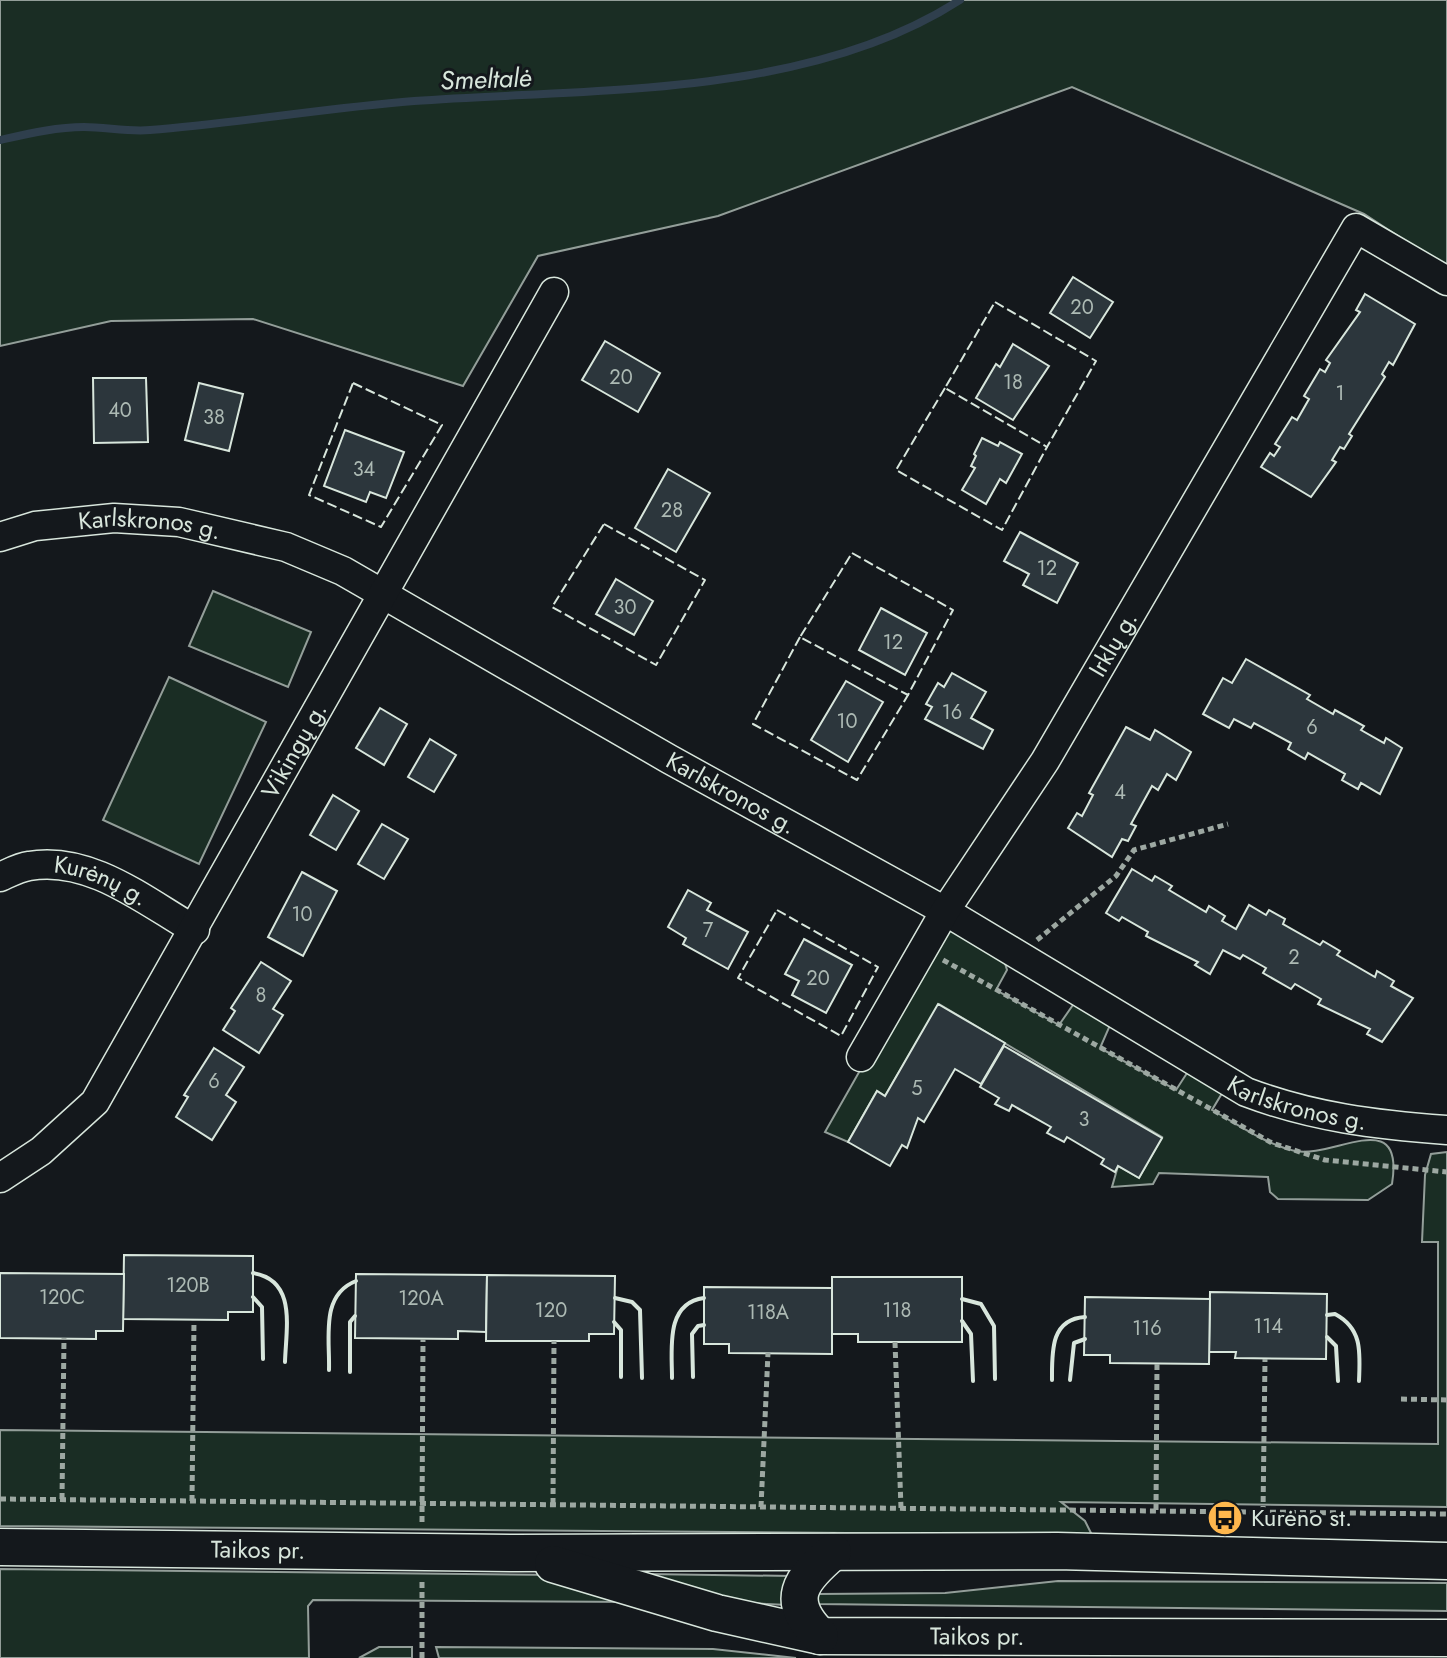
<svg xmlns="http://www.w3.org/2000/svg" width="1447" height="1658" viewBox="0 0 1447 1658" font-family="Jost,sans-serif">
	<rect width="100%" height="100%" fill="#14181c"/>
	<!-- green -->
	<g fill="#1a2d24" stroke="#939e99" stroke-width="2">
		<path d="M0,0H1447V268L1364,214L1072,87L718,216L538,256L463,386L253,319L111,321L0,346Z"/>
		<path d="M213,591L311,632L288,687L189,646Z"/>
		<path d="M169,677L266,722L199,864L103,820Z"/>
		<path d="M948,929L1004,960L1007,970L996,990L1059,1025L1075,1002L1111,1023L1100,1048L1176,1090L1189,1070L1224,1090L1212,1110C1239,1125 1265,1144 1295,1151C1333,1159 1405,1104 1392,1184L1368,1200L1278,1199L1270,1192L1268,1177L1159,1173L1153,1184L1112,1187L1118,1166L1139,1178L1162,1137L939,1004L885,1096L877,1091L848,1142L825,1132L937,935Z"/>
		<path d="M1447,1152V1507L1061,1502L1085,1521L1092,1535L0,1526V1430L1438,1444V1242H1422L1425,1175L1431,1154Z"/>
		<path d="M0,1569L557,1575L640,1602L313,1600L308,1606L309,1658H0Z"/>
		<path d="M646,1574L791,1576L787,1605L726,1602Z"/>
		<path d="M1058,1581L1447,1583V1611L817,1604L818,1594L945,1593Z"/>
		<path d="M379,1647H412V1658H359Z"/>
		<path d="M436,1647L713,1649L796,1658H439Z"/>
	</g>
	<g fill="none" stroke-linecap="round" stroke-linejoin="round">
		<!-- stream -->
		<path stroke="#2f3f4d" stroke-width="8" d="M0,140C27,134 56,127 84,127C106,127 128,132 150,130C238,123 326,108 414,101C590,88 807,99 960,0"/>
	</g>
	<!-- building -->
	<g fill="#2c363c" stroke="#d8e6dc" stroke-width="2">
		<path d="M1073,277L1113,302L1090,338L1050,313Z"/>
		<path d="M1365,294L1415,324L1393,365L1389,362L1382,374L1385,377L1349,434L1352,436L1344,449L1340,447L1332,460L1336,462L1311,497L1261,467L1270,453L1274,456L1280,447L1275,444L1292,417L1297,420L1309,399L1304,396L1320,369L1325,372L1330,363L1326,360L1360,312L1356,310Z"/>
		<path d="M605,341L660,373L638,412L582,380Z"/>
		<path d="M1013,344L1049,366L1013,420L976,398L996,364L1000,367Z"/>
		<path d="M93,378H146L148,442L94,443Z"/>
		<path d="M199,383L243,394L229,451L185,440Z"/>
		<path d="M345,430L404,452L386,498L370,492L366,502L324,486Z"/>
		<path d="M982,438L998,446L1000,442L1022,454L1006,483L1000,479L986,504L962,490L975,468L971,466L976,456L974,454Z"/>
		<path d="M668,469L710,493L676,552L635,528Z"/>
		<path d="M1020,532L1078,563L1057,603L1023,585L1029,574L1004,561Z"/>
		<path d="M616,579L653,601L634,635L596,614Z"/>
		<path d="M881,608L927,633L905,675L859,650Z"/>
		<path d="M1246,659L1310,695L1307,699L1333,714L1335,710L1364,726L1361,730L1384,743L1386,738L1402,748L1380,794L1361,783L1358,789L1342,780L1345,774L1308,753L1305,759L1288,749L1291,743L1254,723L1251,728L1234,719L1229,728L1203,714L1223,678L1232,683Z"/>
		<path d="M952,673L986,692L971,718L993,730L983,749L925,719L932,707L926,704L938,683L944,687Z"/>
		<path d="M846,681L883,702L848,762L811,740Z"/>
		<path d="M380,708L407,724L384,765L356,748Z"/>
		<path d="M1126,727L1150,740L1155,730L1191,752L1176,780L1167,774L1158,790L1152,786L1131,824L1136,826L1128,841L1122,839L1112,857L1068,828L1077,813L1082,816L1093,795L1089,793Z"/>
		<path d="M430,739L456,755L434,792L408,777Z"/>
		<path d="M333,795L359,811L336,850L310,835Z"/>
		<path d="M382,824L408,839L384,879L358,864Z"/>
		<path d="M1132,869L1152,881L1155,876L1172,886L1169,890L1206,912L1209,906L1225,916L1222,921L1236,929L1249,905L1266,915L1269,910L1285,919L1283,924L1320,945L1323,941L1340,951L1337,955L1375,977L1377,971L1394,981L1391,986L1413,998L1382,1042L1367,1034L1370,1029L1318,1004L1321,999L1295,984L1291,989L1263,973L1266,968L1243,955L1240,959L1223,950L1210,974L1195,965L1198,962L1146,936L1148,932L1122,917L1119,921L1106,913Z"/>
		<path d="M302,872L337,891L303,956L268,937Z"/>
		<path d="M688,890L711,903L707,910L748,932L728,969L683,944L686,938L668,927Z"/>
		<path d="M804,939L852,965L826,1013L792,995L799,981L785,974Z"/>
		<path d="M261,962L291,981L273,1009L283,1015L259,1053L223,1030L235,1011L231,1008Z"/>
		<path d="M938,1004L1005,1043L981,1084L955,1069L924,1122L918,1118L907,1148L902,1145L890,1166L848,1142L877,1091L885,1096Z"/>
		<path d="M1004,1046L1162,1138L1139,1178L1118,1166L1115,1172L1101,1164L1104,1159L1067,1137L1064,1142L1047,1133L1051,1127L1012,1105L1009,1111L995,1104L999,1098L980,1087Z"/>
		<path d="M214,1048L244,1067L226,1095L236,1102L212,1140L176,1117L188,1097L184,1095Z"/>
		<path d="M124,1255L253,1256V1312H228V1320L123,1319Z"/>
		<path d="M0,1273L124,1274L123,1331H96V1339L0,1338Z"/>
		<path d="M356,1274L487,1275L486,1332L458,1331V1339L355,1338Z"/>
		<path d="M487,1275L615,1276L614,1334H589V1341H486Z"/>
		<path d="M832,1277H962V1342H858V1334H832Z"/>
		<path d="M704,1287L832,1288V1354L729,1353V1344H704Z"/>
		<path d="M1210,1292L1327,1294L1326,1359L1235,1358L1236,1352H1209Z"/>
		<path d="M1085,1297L1210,1299L1209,1364L1110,1363V1355H1084Z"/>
	</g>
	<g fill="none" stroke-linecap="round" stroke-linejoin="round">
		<defs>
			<g id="minor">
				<path id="s1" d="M0,537L35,526L114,518L179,522L286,547L343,571L669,759L945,911L1246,1092C1312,1117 1376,1125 1447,1130"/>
				<path id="s2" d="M0,877C9,873 20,867 29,866C90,855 146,902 195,930"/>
				<path id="s3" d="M861,1057L945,911L1045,761L1356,228L1447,281"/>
				<path id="s4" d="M0,1178L41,1151L95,1102L554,292"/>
			</g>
			<g id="major">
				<path id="s5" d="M0,1547L517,1553L1057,1551L1447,1561"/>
				<path id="s6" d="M553,1564L717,1613L820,1636L1447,1638"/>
				<path d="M820,1636C784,1600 800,1580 833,1552"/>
			</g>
		</defs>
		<!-- minor casing -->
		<use href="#minor" stroke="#d8e6dc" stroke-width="31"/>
		<!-- major casing -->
		<use href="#major" stroke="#d8e6dc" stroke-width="39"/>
		<!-- path -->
		<g stroke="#9da8a2" stroke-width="5" stroke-dasharray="6 4" stroke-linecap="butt">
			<path d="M1037,940L1116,876L1134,850L1228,824"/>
			<path d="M943,960L1272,1143L1325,1160L1447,1172"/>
			<path d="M895,1342L901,1508"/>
			<path d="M1401,1399L1447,1400"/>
			<path d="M0,1499L1447,1514"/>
			<path d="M62,1499L64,1338"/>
			<path d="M192,1501L194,1320"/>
			<path d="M553,1504L554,1341"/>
			<path d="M761,1507L768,1353"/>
			<path d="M1156,1510L1157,1363"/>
			<path d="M1263,1512L1265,1359"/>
			<path d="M422,1522L423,1339"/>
			<path d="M422,1658V1580"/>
		</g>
		<!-- minor -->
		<use href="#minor" stroke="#14181c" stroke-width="28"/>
		<!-- major -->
		<use href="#major" stroke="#14181c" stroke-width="36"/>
		<!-- fence -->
		<g stroke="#d8e6dc" stroke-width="2" stroke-dasharray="10 4" stroke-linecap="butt">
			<path d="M995,302L1096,361L1047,447L945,388Z"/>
			<path d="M353,383L442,425L381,527L309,495Z"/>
			<path d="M945,388L896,470L1002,530L1047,447"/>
			<path d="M604,524L705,580L656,665L552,607Z"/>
			<path d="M852,553L953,610L908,695L800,637Z"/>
			<path d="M800,637L753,724L857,780L908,695"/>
			<path d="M777,910L878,967L841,1036L738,978Z"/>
		</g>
		<!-- wall -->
		<g stroke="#d8e6dc" stroke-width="4">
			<path d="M253,1273C297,1280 286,1328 285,1362"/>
			<path d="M253,1297L262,1307L263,1359"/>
			<path d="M615,1298L632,1302L640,1310L642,1378"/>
			<path d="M962,1299L981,1304L994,1326L995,1379"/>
			<path d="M1327,1315L1335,1314C1363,1329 1360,1353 1359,1381"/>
			<path d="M962,1321L971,1334L973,1381"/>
			<path d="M614,1322L621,1330V1377"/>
			<path d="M1327,1337L1336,1346L1338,1381"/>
			<path d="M329,1370C330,1338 320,1295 356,1281"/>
			<path d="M350,1372V1322L355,1316"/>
			<path d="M693,1377L692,1334L698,1326L704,1325"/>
			<path d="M672,1378C672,1349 665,1303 704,1298"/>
			<path d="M1052,1380C1052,1353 1050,1319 1085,1317"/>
			<path d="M1070,1380L1074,1343L1085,1339"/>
		</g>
	</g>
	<!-- icons -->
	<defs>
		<symbol id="bus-disc" viewBox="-11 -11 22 22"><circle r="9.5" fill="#ffb74d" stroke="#14181c"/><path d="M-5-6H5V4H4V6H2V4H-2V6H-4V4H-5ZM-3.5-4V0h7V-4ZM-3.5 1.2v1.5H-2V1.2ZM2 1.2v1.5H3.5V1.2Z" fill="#111"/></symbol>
	</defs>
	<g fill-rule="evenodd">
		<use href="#bus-disc" x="1205" y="1498" width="40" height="40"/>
	</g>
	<g text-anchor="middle" stroke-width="6" stroke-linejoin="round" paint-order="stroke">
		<!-- number labels -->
		<g font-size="20" fill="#adbab4">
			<text x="1082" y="314">20</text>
			<text x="621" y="384">20</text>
			<text x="1013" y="389">18</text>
			<text x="1340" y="400">1</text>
			<text x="120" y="417">40</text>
			<text x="214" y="424">38</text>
			<text x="364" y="476">34</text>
			<text x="672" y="517">28</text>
			<text x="1047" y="575">12</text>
			<text x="625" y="614">30</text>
			<text x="893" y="649">12</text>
			<text x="952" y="719">16</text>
			<text x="847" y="728">10</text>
			<text x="1312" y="734">6</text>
			<text x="1120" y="799">4</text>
			<text x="302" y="921">10</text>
			<text x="708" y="937">7</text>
			<text x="1294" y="964">2</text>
			<text x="818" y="985">20</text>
			<text x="261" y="1002">8</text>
			<text x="214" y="1088">6</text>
			<text x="917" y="1095">5</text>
			<text x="1084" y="1126">3</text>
			<text x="188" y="1292">120B</text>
			<text x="62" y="1304">120C</text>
			<text x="421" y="1305">120A</text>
			<text x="551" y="1317">120</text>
			<text x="897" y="1317">118</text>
			<text x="768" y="1319">118A</text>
			<text x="1268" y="1333">114</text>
			<text x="1147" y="1335">116</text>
		</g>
		<!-- street labels -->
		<g font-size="24" fill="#d8e6dc" stroke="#14181c">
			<text dy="8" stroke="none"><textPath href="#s1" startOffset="152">Karlskronos g.</textPath></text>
			<text dy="8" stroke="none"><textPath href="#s3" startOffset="484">Irklų g.</textPath></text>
			<text dy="8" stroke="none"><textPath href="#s4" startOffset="526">Vikingų g.</textPath></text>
			<text dy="8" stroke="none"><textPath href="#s1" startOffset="800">Karlskronos g.</textPath></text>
			<text dy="8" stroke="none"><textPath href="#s2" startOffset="106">Kurėnų g.</textPath></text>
			<text dy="8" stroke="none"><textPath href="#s1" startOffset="1448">Karlskronos g.</textPath></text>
			<text dy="8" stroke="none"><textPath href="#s5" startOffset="258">Taikos pr.</textPath></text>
			<text dy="8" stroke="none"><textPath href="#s6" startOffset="434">Taikos pr.</textPath></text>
		</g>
		<!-- poi labels -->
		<g font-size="24" fill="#d8e6dc" stroke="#14181c" text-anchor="start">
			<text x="1251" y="1526">Kurėno st.</text>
		</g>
		<!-- water labels -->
		<g font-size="26" font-style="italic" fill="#d8e6dc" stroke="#14181c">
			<text transform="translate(486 79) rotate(-2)" y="9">Smeltalė</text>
		</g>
	</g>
</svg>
